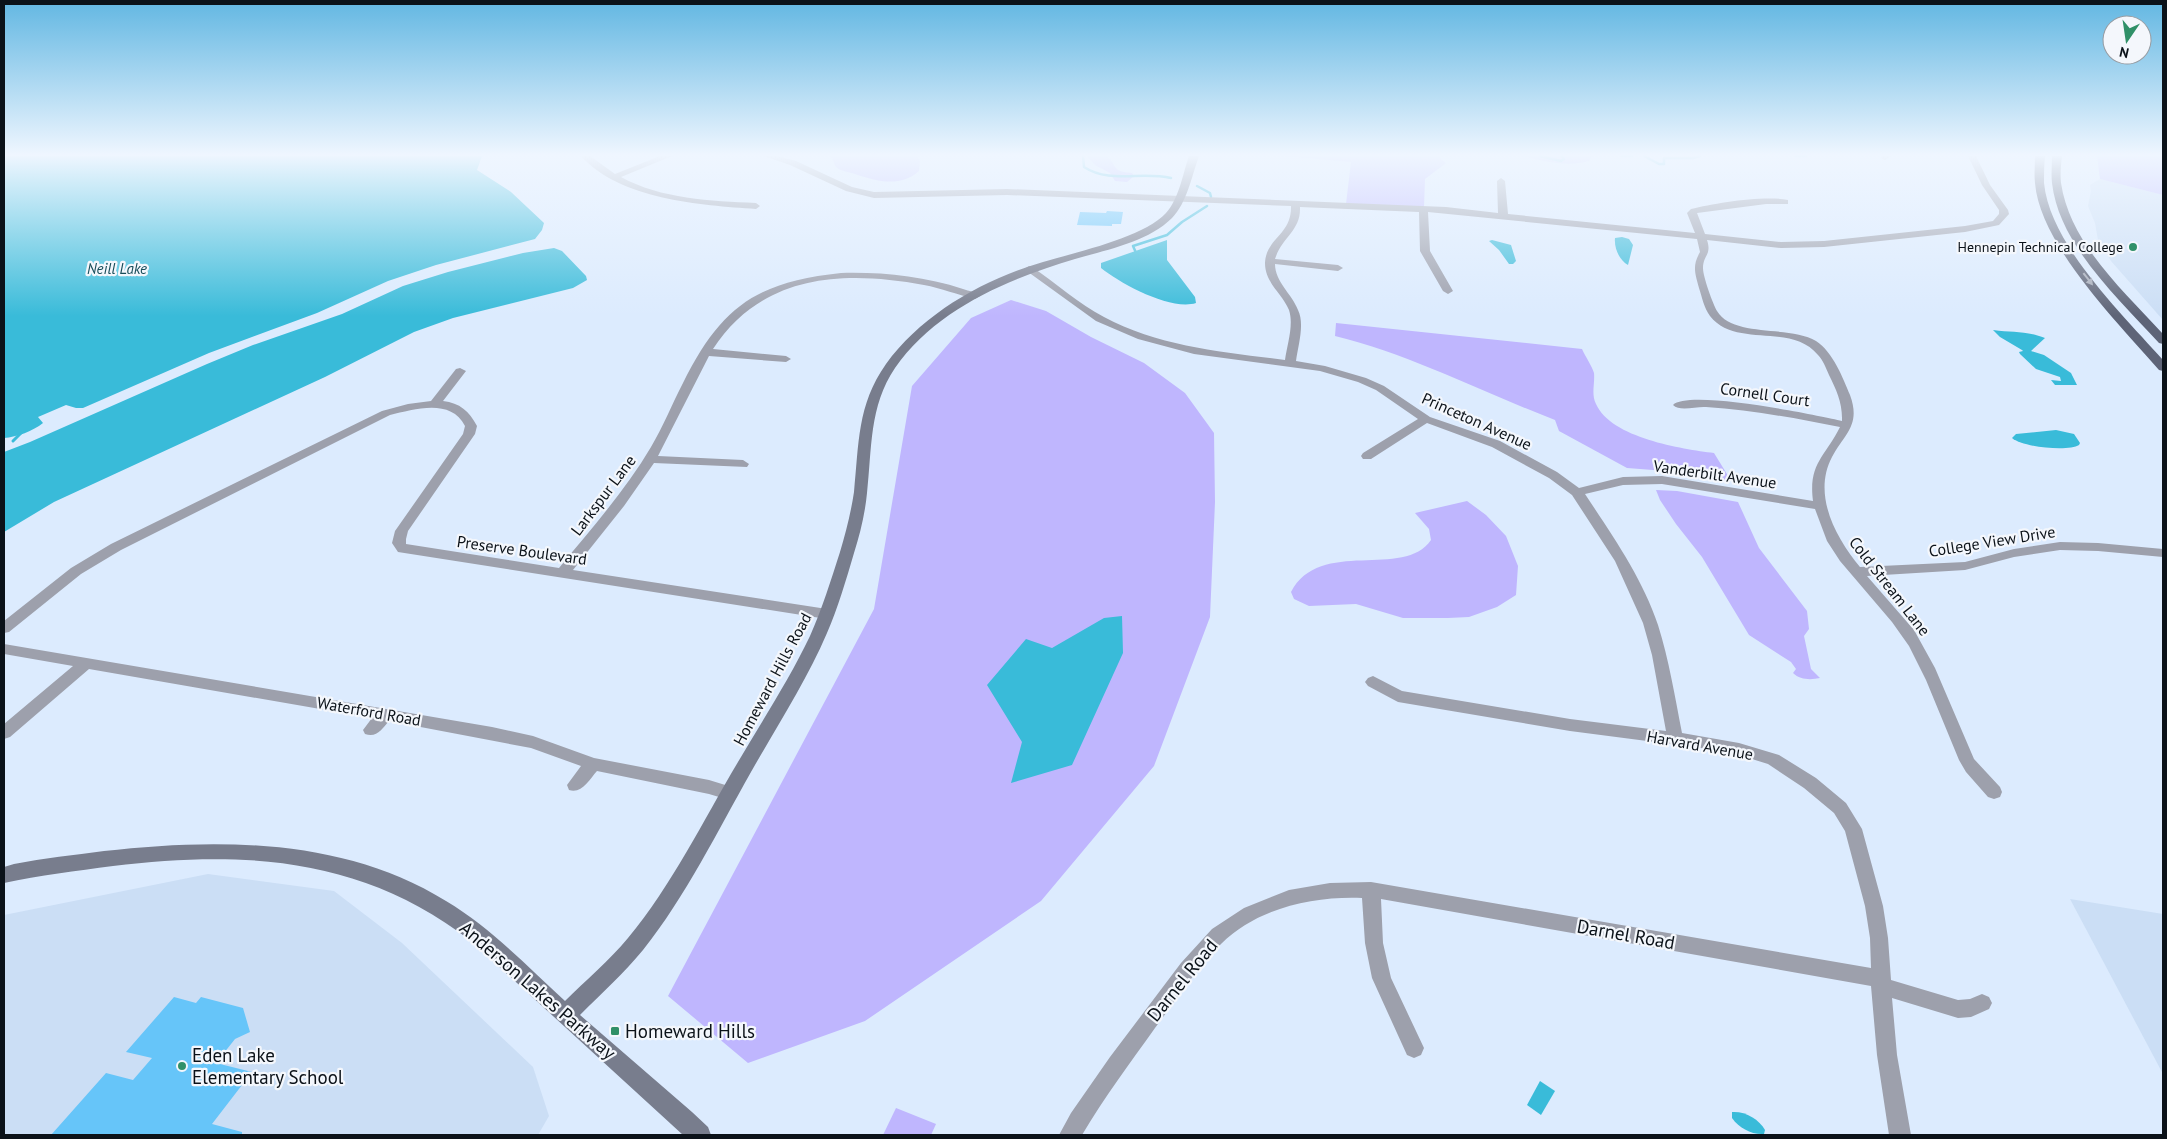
<svg xmlns="http://www.w3.org/2000/svg" width="2167" height="1139" viewBox="0 0 2167 1139" font-family="'PT Sans',sans-serif">
	<rect width="100%" height="100%" fill="#dcebfe"/>
	<!-- built -->
	<g fill="#cbdef5">
		<path d="M2100,179L2163,195V320L2111,261L2098,240L2095,223L2088,206L2091,191L2090,185Z"/>
		<path d="M208,874L334,891L402,943L533,1067L549,1116L538,1135H4V915Z"/>
		<path d="M2070,899L2163,914V1074Z"/>
	</g>
	<!-- green -->
	<g fill="#bfb6fe">
		<path d="M831,156H917L920,161L919,171C900,188 876,181 855,174C849,172 840,171 836,167C834,164 833,159 831,156Z"/>
		<path d="M1087,156H1107C1119,168 1111,171 1132,173L1134,176L1127,182L1115,181L1110,173L1095,165Z"/>
		<path d="M1284,156H1440L1441,159L1446,163L1425,179L1424,207L1346,204L1351,162Z"/>
		<path d="M1524,156H1592L1589,161C1567,167 1546,162 1524,156Z"/>
		<path d="M2097,156H2163V195L2100,179Z"/>
		<path d="M1011,300L1046,311L1091,337L1144,363L1185,393L1214,433L1215,502L1210,617L1154,766L1041,901L865,1021L748,1063L668,996L874,609L912,386L971,318Z"/>
		<path d="M1336,323L1582,349C1585,356 1592,366 1594,373C1595,384 1591,394 1596,404C1611,438 1682,449 1714,453L1730,479L1724,481L1666,471L1627,468L1559,431L1555,420C1482,392 1412,355 1335,336Z"/>
		<path d="M1656,490L1677,491L1738,502L1759,548L1807,611L1809,629L1804,636L1811,669L1820,678C1811,680 1800,680 1793,673L1796,669L1791,662L1749,635L1702,557L1676,524L1660,500Z"/>
		<path d="M1467,501L1486,515L1506,536L1518,566L1516,595L1497,607L1469,617L1448,618H1403L1356,604L1309,606L1294,599L1291,592C1320,537 1404,580 1431,540L1429,529L1415,513Z"/>
		<path d="M896,1108L936,1124L931,1135H883Z"/>
	</g>
	<!-- water -->
	<g fill="#39bbd9">
		<path d="M4,156H482L477,170L511,192L544,223L542,230L535,239L436,265L388,281L317,313L209,353L83,408H76L66,405L38,417L43,423C33,431 17,437 4,438Z"/>
		<path d="M1622,237L1629,239L1633,245L1628,265C1619,260 1614,248 1615,238Z"/>
		<path d="M1167,240V260L1195,297L1196,303C1171,311 1121,284 1101,268V263Z"/>
		<path d="M1492,240L1511,245L1516,261L1513,264H1509L1499,250L1489,241Z"/>
		<path d="M554,248L562,251L586,276L587,280L573,288L453,318L414,332L325,377L54,502L4,532V452L30,442L207,364L253,345L342,314L403,286L448,272L523,253Z"/>
		<path d="M1993,330C2013,333 2024,330 2045,338L2031,351L2044,355L2071,373L2077,385H2055L2051,380L2061,381L2060,377L2036,369L2020,354L2019,352L2023,351L2022,350L2000,337Z"/>
		<path d="M2056,430L2074,434L2080,443L2079,445C2068,452 2022,447 2012,438L2016,434Z"/>
		<path d="M1122,616L1123,653L1072,765L1011,783L1022,742L987,685L1026,639L1052,648L1104,618Z"/>
		<path d="M1540,1081L1555,1091L1541,1115L1527,1105Z"/>
		<path d="M1732,1112C1745,1111 1759,1119 1765,1130L1764,1134C1752,1135 1739,1128 1732,1118Z"/>
	</g>
	<g fill="none" stroke-linecap="round" stroke-linejoin="round">
		<!-- stream-far1 -->
		<g stroke="#39bbd9" stroke-width="2.5">
			<path d="M1083,156L1084,167C1110,184 1141,171 1171,178"/>
			<path d="M1540,156L1561,161L1564,159L1562,156"/>
			<path d="M1622,156H1632"/>
			<path d="M1644,156L1659,164H1664V158H1693L1700,156"/>
			<path d="M1796,156H1806"/>
			<path d="M1197,186L1210,193L1211,197"/>
			<path d="M1137,255L1133,246L1167,235L1182,222L1207,206"/>
		</g>
		<!-- stream -->
		<path stroke="#39bbd9" stroke-width="3" d="M13,441L22,432"/>
	</g>
	<!-- building -->
	<g fill="#66c5f9">
		<path d="M1107,211L1123,212L1121,224H1112V226L1077,225L1080,212L1106,213Z"/>
		<path d="M174,997L196,1003L201,997L243,1008L250,1032L235,1039L216,1063L252,1072L212,1124L242,1132V1135H51L106,1073L133,1080L152,1058L126,1052Z"/>
	</g>
	<g fill="none" stroke-linecap="round" stroke-linejoin="round">
		<!-- street -->
		<g fill="#9da0ac" fill-rule="evenodd">
			<path d="M581,156H590L615,174L660,156H672L621,177C661,199 711,201 756,203L760,206L756,209C700,205 621,200 581,156Z"/>
			<path d="M764,156H777L796,161L852,187L874,192L1007,189L1446,207L1498,213L1497,181L1501,178L1505,181L1508,214L1695,233L1687,213L1691,209C1715,203 1764,195 1788,200V204H1766L1697,213L1705,234L1781,242L1824,241L1965,226L1993,221L1999,214V210L1982,185L1968,156H1976L1990,185L2008,210L2009,214L1999,225L1965,232L1824,247L1781,248L1707,240C1712,255 1703,255 1703,268C1703,277 1713,304 1717,311C1733,338 1790,325 1816,341C1833,352 1843,378 1850,395C1861,425 1845,433 1832,457C1812,495 1836,538 1860,567L1965,562L2014,549L2060,542L2098,543L2163,549V557L2098,551L2060,550L2014,557L1965,570L1867,576L1914,630L1935,668L1974,759L2000,787L2002,792L2000,797L1994,799L1988,797L1966,772L1959,760L1926,680L1909,646L1892,622L1840,561L1827,541L1815,509L1662,484L1623,485L1585,494C1612,535 1642,577 1658,625C1669,660 1675,697 1682,733L1739,743L1779,755L1816,778L1846,803L1862,829L1883,906L1888,938L1891,980L1958,1000L1970,999L1982,994L1989,997L1992,1003L1989,1009L1971,1017L1958,1018L1892,998L1897,1055L1911,1135H1889L1877,1055L1871,986L1381,899L1383,943L1391,978L1424,1048L1421,1055L1414,1058L1407,1055L1372,978L1365,943L1362,898C1314,896 1257,908 1221,944C1196,969 1176,1000 1155,1028C1130,1063 1104,1098 1082,1135H1059L1071,1113L1110,1057L1181,963L1212,929L1244,908L1289,890L1330,883L1371,882L1871,968L1870,938L1865,906L1845,831L1834,813L1804,788L1768,764L1739,755L1701,748L1570,731L1398,702L1368,686L1365,682L1368,678L1373,676L1402,691L1570,719L1666,731L1652,655L1643,623L1615,561L1572,495L1549,478L1492,447L1427,423L1371,459H1363L1361,456L1363,453L1418,419L1376,390L1358,382L1320,371L1194,354L1138,339L1096,321L1024,269L1029,266L1032,267C1056,283 1079,304 1104,317C1160,347 1224,352 1285,360C1287,345 1294,325 1289,310C1282,293 1265,283 1265,263C1266,238 1292,235 1291,206L1007,195L874,198L846,191L790,165ZM1300,207L1419,212L1420,251L1443,291L1448,294L1453,291L1430,251L1428,212L1697,239L1700,252C1692,266 1695,273 1699,288C1702,297 1704,308 1710,316C1736,349 1791,322 1818,355C1823,360 1826,368 1829,375C1836,389 1842,402 1842,418V421C1816,415 1689,389 1673,405C1680,412 1697,406 1706,407C1751,410 1795,418 1840,427C1826,456 1808,463 1813,501L1662,476L1623,477L1579,488L1557,472L1500,441L1430,417L1384,386L1366,378L1325,366L1296,361C1298,346 1305,324 1298,310C1292,294 1275,282 1275,264L1338,271L1343,268L1338,265L1275,259C1282,237 1301,231 1300,207Z"/>
			<path d="M1882,156H1891L1885,160L1881,158Z"/>
			<path d="M841,273C882,272 923,276 963,289C969,291 976,292 980,296L975,299C958,295 941,288 924,285C843,270 762,274 713,349L786,356L791,359L786,362L709,356L658,456L743,460L749,464L747,467L654,463L624,506L573,570L827,609L832,611L834,614L832,617L827,619L398,552L392,543L395,531L463,434L465,426C451,398 415,409 390,415L121,550L81,574L9,632L4,633V621L71,568L111,544L382,411L408,404L431,401L456,369L460,368L466,371L443,401C460,403 469,411 477,426L475,434L408,531L406,539V544L559,568C591,529 625,491 651,447C663,427 672,404 683,383C721,307 756,282 841,273Z"/>
			<path d="M4,644L492,727L533,736L594,758L709,780L735,788L737,793L735,798L729,800L709,794L597,771C589,780 582,794 569,790L567,785L581,766L531,748L389,721C382,729 377,738 365,734L363,730L372,718L89,669L10,737L4,739V724L73,666L4,654Z"/>
		</g>
		<!-- secondary -->
		<path fill="#787d8d" fill-rule="evenodd" d="M1189,156H1199C1192,175 1187,203 1172,218C1148,242 1106,250 1075,259C1008,279 936,309 895,368C869,406 872,449 867,493C865,514 860,534 854,553C846,580 838,608 827,633C806,682 777,726 751,772C717,832 686,896 643,950C624,973 601,994 580,1015L692,1112L708,1127L711,1135H683L471,941C363,857 244,850 113,866C76,871 40,875 4,883V867L14,864C44,858 74,855 104,851C219,838 344,838 446,901C491,928 527,966 565,1001C586,980 609,961 628,938C672,885 703,821 738,762C762,721 789,680 810,636C822,609 831,580 840,552C846,532 851,512 854,492C859,444 857,405 886,364C922,314 984,279 1043,262C1076,252 1143,238 1166,213C1179,199 1183,173 1189,156Z"/>
		<!-- primary -->
		<g fill="#5e6477" fill-rule="evenodd">
			<path d="M2035,156H2045C2044,165 2044,174 2044,183C2050,245 2123,315 2163,360V371L2159,370C2119,324 2040,245 2035,183C2034,174 2035,165 2035,156Z"/>
			<path d="M2052,156H2062C2061,165 2060,174 2061,183C2070,244 2124,291 2163,334V344L2159,343C2119,299 2059,245 2052,183C2051,174 2052,165 2052,156Z"/>
		</g>
	</g>
	<!-- one-way arrows -->
	<defs><path id="oneway-solid" d="M-6-.8H1V-3.2L6.5 0L1 3.2V.8H-6Z" transform="scale(1.25)"/></defs>
	<use fill="#a9aeba" href="#oneway-solid" transform="translate(2088 279) rotate(52)"/>
	<!-- sky -->
	<linearGradient id="sky" x2="0" y2="1"><stop stop-color="#62b7e2"/><stop offset="0.49" stop-color="#eff6ff"/><stop offset="1" stop-color="#eff6ff" stop-opacity="0"/></linearGradient>
	<rect width="2167" height="316" fill="url(#sky)"/>
	<!-- markers -->
	<g fill="#309068" stroke="#f4f7fc" stroke-width="2">
		<circle cx="2133" cy="247" r="5"/>
		<rect x="610" y="1026" width="10" height="10" rx="2.5"/>
		<circle cx="182" cy="1066" r="5"/>
	</g>
	<g text-anchor="middle" stroke-width="4.5" stroke-linejoin="round" paint-order="stroke">
		<!-- far-poi labels -->
		<g font-size="14" fill="#0b1219" stroke="#f4f7fc" text-anchor="end">
			<text x="2123" y="252">Hennepin Technical College</text>
		</g>
		<!-- far-water labels -->
		<g font-size="15" font-style="italic" fill="#184d5a" stroke="#f4f7fc">
			<text x="117" y="274">Neill Lake</text>
		</g>
		<!-- street labels -->
		<g font-size="16" fill="#0b1219" stroke="#f4f7fc">
			<text transform="translate(1765 394) rotate(8)" y="6">Cornell Court</text>
			<text transform="translate(1477 421) rotate(24)" y="6">Princeton Avenue</text>
			<text transform="translate(1715 474) rotate(8)" y="6">Vanderbilt Avenue</text>
			<text transform="translate(603 495) rotate(-53)" y="6">Larkspur Lane</text>
			<text transform="translate(1992 541) rotate(-9)" y="6">College View Drive</text>
			<text transform="translate(522 550) rotate(8)" y="6">Preserve Boulevard</text>
			<text transform="translate(1890 586) rotate(52)" y="6">Cold Stream Lane</text>
			<text transform="translate(772 679) rotate(-62)" y="6">Homeward Hills Road</text>
			<text transform="translate(369 711) rotate(10)" y="6">Waterford Road</text>
			<text transform="translate(1700 745) rotate(10)" y="6">Harvard Avenue</text>
		</g>
		<!-- near-street labels -->
		<g font-size="19" fill="#0b1219" stroke="#f4f7fc">
			<text transform="translate(1626 934) rotate(10)" y="7">Darnel Road</text>
			<text transform="translate(1182 980) rotate(-51)" y="7">Darnel Road</text>
			<text transform="translate(538 990) rotate(41)" y="7">Anderson Lakes Parkway</text>
		</g>
		<!-- near-poi labels -->
		<g font-size="19" fill="#0b1219" stroke="#f4f7fc" text-anchor="start">
			<text x="625" y="1038">Homeward Hills</text>
			<text x="192" y="1062">Eden Lake<tspan x="192" dy="22">Elementary School</tspan></text>
		</g>
	</g>
	<!-- border -->
	<rect width="2167" height="1139" fill="none" stroke="#0b1219" stroke-width="10"/>
	<!-- north arrow -->
	<g transform="translate(2127 40) rotate(193)"><circle r="24" fill="#f4f7fc" stroke="#979ba1"/>
	<path d="M0-4L9 19L0 12L-9 19Z" fill="#309068"/>
	<text y="-8" font-size="14" font-weight="bold" text-anchor="middle" fill="#0b1219">N</text>
	</g>
</svg>
